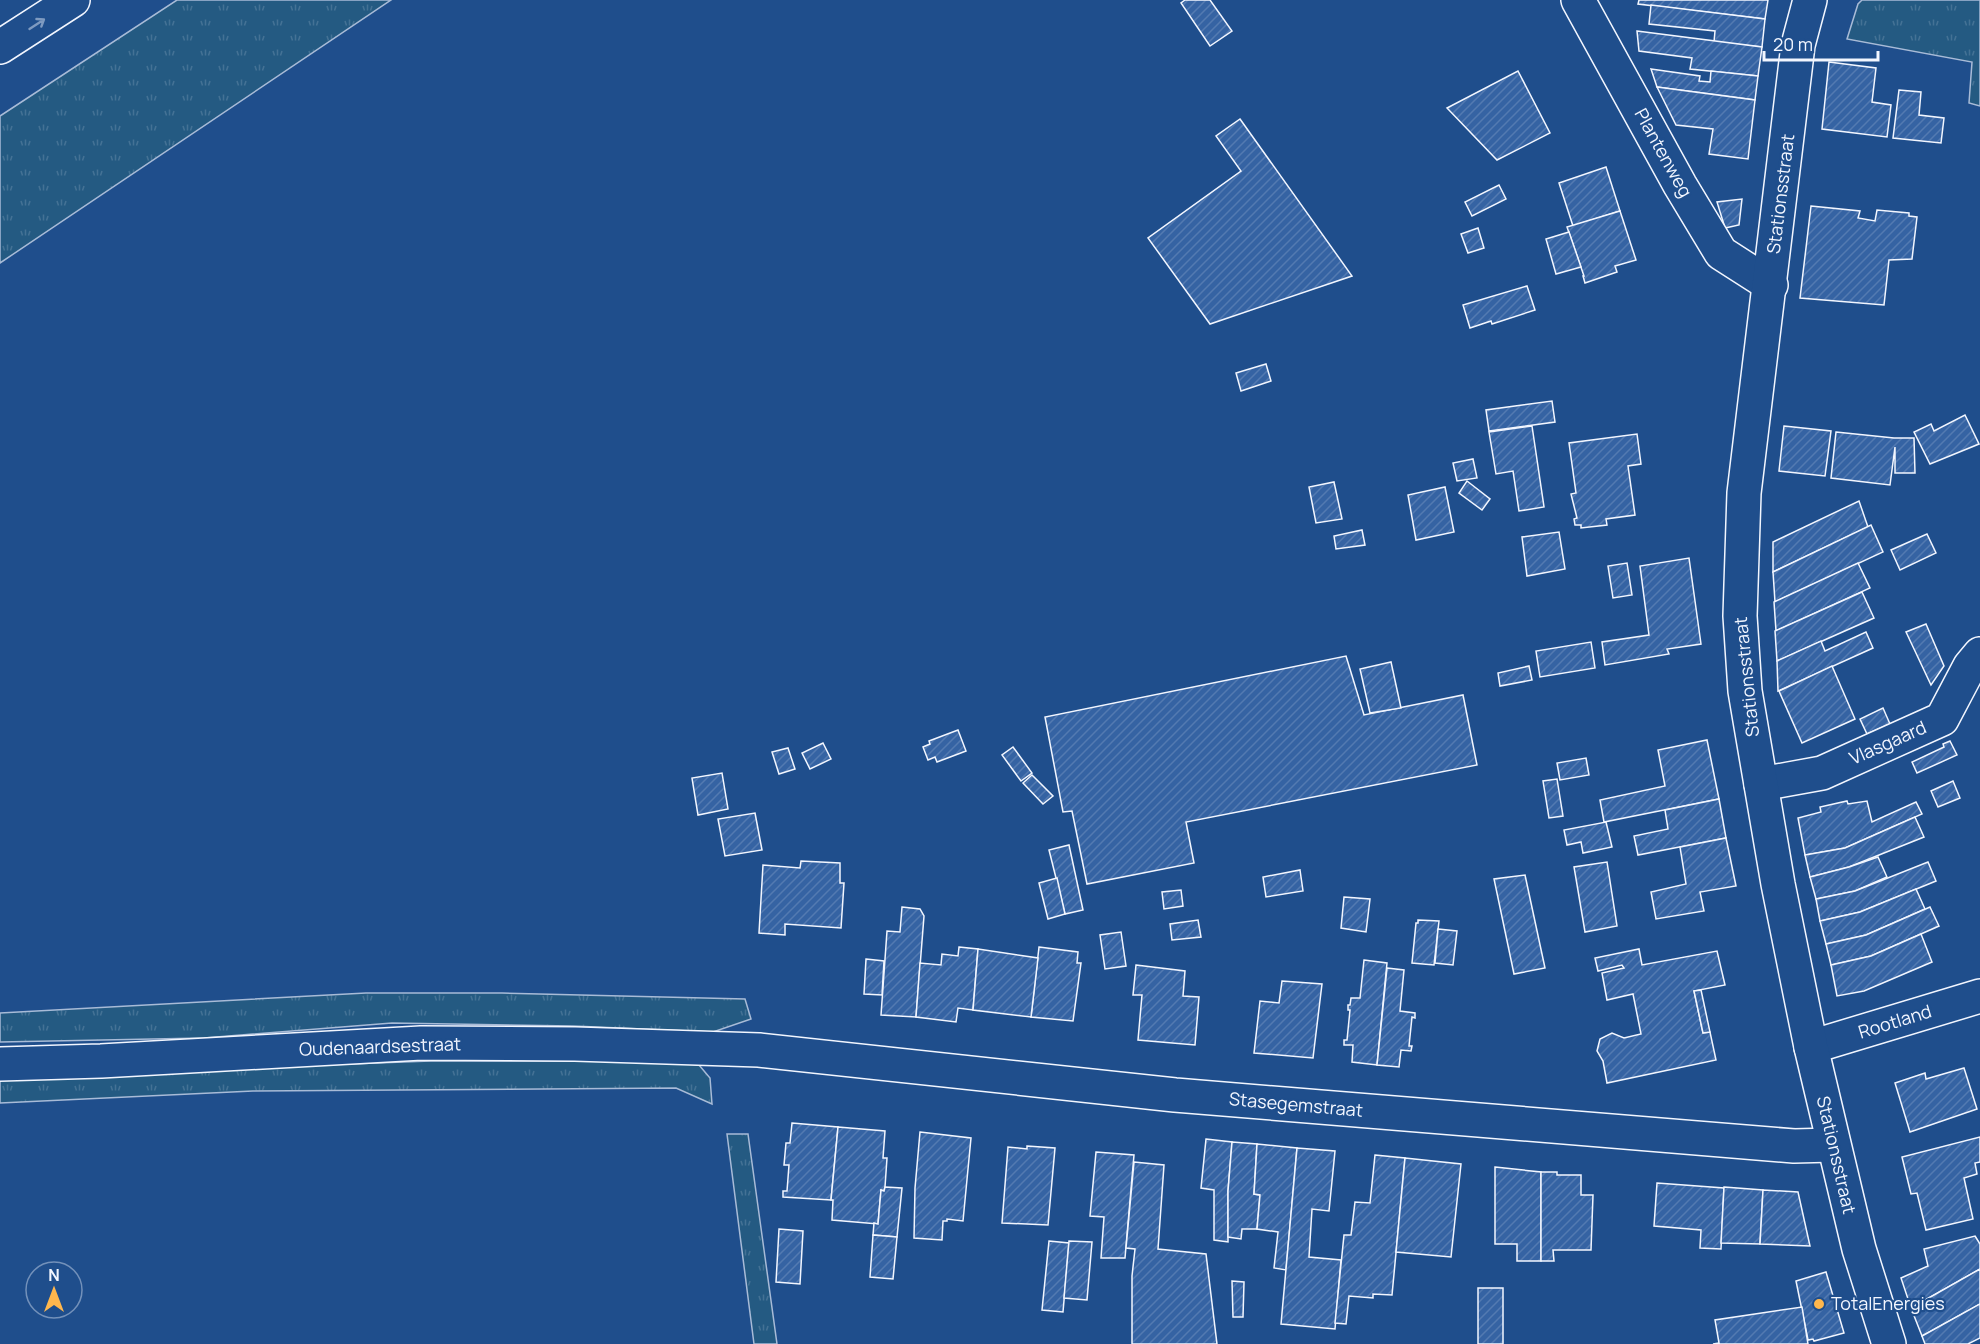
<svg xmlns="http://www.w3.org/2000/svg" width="1980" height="1344" viewBox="0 0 1980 1344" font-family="Manrope,sans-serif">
	<defs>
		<pattern id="grass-tufts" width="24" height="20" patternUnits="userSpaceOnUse" patternTransform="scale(1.5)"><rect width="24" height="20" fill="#245a82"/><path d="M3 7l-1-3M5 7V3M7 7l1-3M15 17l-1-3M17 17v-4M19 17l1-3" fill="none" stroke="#447295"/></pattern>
		<pattern id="building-hatch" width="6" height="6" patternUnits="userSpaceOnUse" patternTransform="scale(1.5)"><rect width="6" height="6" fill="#3563a3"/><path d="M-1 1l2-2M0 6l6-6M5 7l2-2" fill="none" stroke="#537ab1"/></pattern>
	</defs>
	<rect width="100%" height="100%" fill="#1f4e8c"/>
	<!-- grass -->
	<g fill="url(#grass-tufts)" stroke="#a8bbd7" stroke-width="1.5">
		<path d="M177,0H391L0,263V116Z"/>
		<path d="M1862,0H1980V106L1969,103L1972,62L1847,39L1858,4Z"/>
		<path d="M366,993H502L745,999L751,1019L713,1032L573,1026L392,1023L204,1038L0,1042V1013Z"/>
		<path d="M431,1061H672L699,1065L710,1078L712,1104L676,1088L253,1091L0,1103V1080L210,1069Z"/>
		<path d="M727,1134H748L777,1344H754Z"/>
	</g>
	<!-- building -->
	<g fill="url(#building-hatch)" stroke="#f2f6ff" stroke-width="1.5">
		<path d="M1185,0H1210L1232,31L1210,46L1181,3Z"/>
		<path d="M1639,0H1768L1765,19L1638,4Z"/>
		<path d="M1651,5L1765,19L1762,47L1714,42L1715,31L1649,24Z"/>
		<path d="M1637,31L1762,47L1758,76L1690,69L1692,58L1639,51Z"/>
		<path d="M1829,62L1876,68L1872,102L1891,105L1887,137L1822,129Z"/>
		<path d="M1651,69L1700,76L1699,81L1710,82L1711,71L1758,76L1755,100L1657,87Z"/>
		<path d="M1518,71L1550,133L1497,160L1447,108Z"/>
		<path d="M1657,87L1755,100L1748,159L1709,154L1713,129L1676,125Z"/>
		<path d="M1899,90L1921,92L1919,115L1944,118L1941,143L1893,138Z"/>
		<path d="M1240,119L1352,276L1210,324L1148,238L1241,171L1216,136Z"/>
		<path d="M1606,167L1620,211L1573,226L1559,183Z"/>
		<path d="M1499,185L1506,199L1472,216L1465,202Z"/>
		<path d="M1742,199L1739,225L1725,228L1717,202Z"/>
		<path d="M1811,206L1860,211L1858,218L1875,221L1877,210L1909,213V216L1917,217L1912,259L1889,260L1884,305L1800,298Z"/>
		<path d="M1620,211L1636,260L1615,266L1617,272L1585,283L1583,276H1584L1567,227Z"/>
		<path d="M1478,228L1484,248L1468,253L1461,234Z"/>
		<path d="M1569,232L1581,267L1556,274L1546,239Z"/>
		<path d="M1527,286L1535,310L1492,324L1491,321L1470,328L1463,305Z"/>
		<path d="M1266,364L1271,381L1241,391L1236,373Z"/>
		<path d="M1552,401L1555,422L1489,431L1486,410Z"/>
		<path d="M1965,415L1979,444L1930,464L1914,432L1931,424L1934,431Z"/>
		<path d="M1532,426L1544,507L1519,511L1513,471L1496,474L1489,432Z"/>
		<path d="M1784,426L1831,431L1825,476L1779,471Z"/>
		<path d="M1836,432L1894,438H1914L1915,473H1895V447L1890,485L1831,478Z"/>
		<path d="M1637,434L1641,464L1628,466L1635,515L1606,519L1607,525L1581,528V525H1575L1574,519L1577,518L1571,494L1576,493L1569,443Z"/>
		<path d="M1473,459L1477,478L1457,481L1453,463Z"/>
		<path d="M1467,481L1490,499L1482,510L1459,493Z"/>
		<path d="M1334,482L1342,519L1316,523L1309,487Z"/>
		<path d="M1445,487L1454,532L1416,540L1408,495Z"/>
		<path d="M1859,501L1868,527L1773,572V542Z"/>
		<path d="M1871,525L1883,552L1775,602L1773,572Z"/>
		<path d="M1362,530L1365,545L1336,549L1334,536Z"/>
		<path d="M1559,532L1565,569L1527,576L1522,537Z"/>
		<path d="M1927,534L1936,553L1900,570L1891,550Z"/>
		<path d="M1689,558L1701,644L1667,649L1669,654L1605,665L1602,642L1649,635L1640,566Z"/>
		<path d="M1627,563L1632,595L1613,598L1608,566Z"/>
		<path d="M1858,563L1870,588L1776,631L1774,602Z"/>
		<path d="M1862,592L1874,618L1777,661L1775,631Z"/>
		<path d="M1926,624L1944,666L1931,685L1906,632Z"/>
		<path d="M1866,632L1873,648L1778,691L1777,661L1821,641L1825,651Z"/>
		<path d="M1591,642L1595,668L1540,677L1536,651Z"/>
		<path d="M1346,656L1364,715L1463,695L1477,765L1186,822L1194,863L1087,884L1072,811L1063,812L1045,717Z"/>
		<path d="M1391,662L1401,708L1370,713L1360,669Z"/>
		<path d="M1529,666L1532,680L1500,686L1498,673Z"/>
		<path d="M1832,666L1855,719L1802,743L1779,691Z"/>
		<path d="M1883,708L1890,724L1867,734L1860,719Z"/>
		<path d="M958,730L966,751L937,762L935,757L928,760L923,747L930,744L929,741Z"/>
		<path d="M1707,740L1719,799L1604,822L1600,800L1665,786L1658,750Z"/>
		<path d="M1950,741L1957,755L1917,773L1912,762L1944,747L1943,744Z"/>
		<path d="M823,743L831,759L810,769L802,753Z"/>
		<path d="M1013,747L1032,773L1021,781L1002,755Z"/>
		<path d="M788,748L795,769L779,774L772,752Z"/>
		<path d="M1586,758L1589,775L1560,780L1557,763Z"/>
		<path d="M722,773L728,809L698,815L692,778Z"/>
		<path d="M1032,775L1053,796L1043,804L1023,783Z"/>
		<path d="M1557,779L1563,816L1549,818L1543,781Z"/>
		<path d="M1953,781L1960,798L1938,807L1931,791Z"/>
		<path d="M1719,799L1726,838L1638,855L1634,836L1668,829L1665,810Z"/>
		<path d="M1847,801L1848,804L1867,801L1872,822L1916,802L1922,814L1845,848L1805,855L1798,818L1821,812L1820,807Z"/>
		<path d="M755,813L762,850L725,856L718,819Z"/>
		<path d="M1915,817L1924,837L1849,867L1810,877L1805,855L1845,848Z"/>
		<path d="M1606,822L1612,847L1583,853L1581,842L1567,845L1564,830Z"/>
		<path d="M1726,838L1736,886L1700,892L1704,911L1656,919L1651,892L1686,884L1680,847Z"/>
		<path d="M1069,845L1083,910L1065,914L1049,850Z"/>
		<path d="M1878,857L1887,877L1855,891L1816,899L1810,877L1849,867Z"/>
		<path d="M801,861L840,863V883H844L841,928L785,924V935L759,933L763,865L800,868Z"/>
		<path d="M1607,862L1617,926L1585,932L1574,867Z"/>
		<path d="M1928,862L1936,881L1860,912L1820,921L1816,899L1855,891Z"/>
		<path d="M1300,870L1303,891L1266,897L1263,877Z"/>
		<path d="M1525,875L1545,968L1514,974L1494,879Z"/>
		<path d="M1057,878L1065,914L1048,919L1039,883Z"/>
		<path d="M1916,889L1925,909L1866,935L1826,944L1820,921L1860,912Z"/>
		<path d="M1181,890L1183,906L1164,909L1162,892Z"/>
		<path d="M1344,897L1370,899L1366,932L1341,928Z"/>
		<path d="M902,907L920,909L924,916L916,1017L881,1015L887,931L900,932Z"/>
		<path d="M1930,907L1939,926L1871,956L1831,965L1826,944L1866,935Z"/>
		<path d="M1198,920L1201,937L1172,940L1170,924Z"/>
		<path d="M1418,920L1439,921L1434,965L1412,963L1416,923H1418Z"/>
		<path d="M1438,929L1457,931L1453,965L1435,963Z"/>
		<path d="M1121,932L1126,966L1105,969L1100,935Z"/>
		<path d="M1921,934L1932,962L1864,991L1837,996L1831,965L1871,956Z"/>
		<path d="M959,947L978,949L973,1010L958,1008L956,1022L916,1017L920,963L941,965L942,954L958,956Z"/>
		<path d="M1039,947L1078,952L1077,963H1081L1073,1021L1031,1017Z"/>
		<path d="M978,949L1038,958L1031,1017L973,1010Z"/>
		<path d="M1639,949L1642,965L1717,951L1725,985L1694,991L1703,1033L1710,1032L1716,1060L1607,1083L1603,1061L1597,1051L1600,1039L1612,1033L1624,1038L1641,1034L1633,994L1607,1000L1602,973L1624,968L1622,965L1598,971L1595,958Z"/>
		<path d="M866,959L884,961L882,995L864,994Z"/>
		<path d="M1364,960L1387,963L1377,1065L1352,1062L1353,1045H1344V1040H1347L1350,1010H1348V1005H1350L1351,998H1360Z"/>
		<path d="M1136,965L1185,971L1183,996L1199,997L1195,1045L1138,1040L1142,995H1133Z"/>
		<path d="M1387,968L1404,970L1400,1011L1415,1013V1018L1412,1017L1409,1046H1412L1411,1051L1401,1050L1399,1067L1377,1065Z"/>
		<path d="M1282,981L1322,984L1313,1058L1254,1053L1260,1001L1279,1003Z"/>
		<path d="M1701,990L1710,1032L1703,1033L1694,991Z"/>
		<path d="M1964,1068L1977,1109L1910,1132L1895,1083L1925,1073L1926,1079Z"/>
		<path d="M792,1123L838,1127L831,1200L783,1197V1191H787L789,1165H784L786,1143H790Z"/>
		<path d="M838,1127L885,1131L883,1158H887L885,1187L884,1191L881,1190L878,1224L832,1220L833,1200H831Z"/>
		<path d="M920,1132L971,1138L963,1221L947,1219V1221H943L942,1240L914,1238L915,1188Z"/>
		<path d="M1980,1137V1162L1975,1163L1977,1174L1964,1178L1973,1219L1926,1230L1917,1193L1911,1194L1902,1157Z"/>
		<path d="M1206,1139L1232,1142L1228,1191V1242L1214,1240V1190L1201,1188Z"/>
		<path d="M1232,1142L1257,1144L1254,1194L1260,1195L1257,1229H1242L1241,1239L1228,1237V1191Z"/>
		<path d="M1257,1144L1297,1148L1286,1270L1274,1268L1278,1232L1257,1229L1260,1195L1254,1194Z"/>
		<path d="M1027,1146L1055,1148L1048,1225L1002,1223L1008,1147L1027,1149Z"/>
		<path d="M1297,1148L1335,1151L1329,1211L1312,1209L1309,1257L1341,1260L1335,1329L1281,1324Z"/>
		<path d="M1096,1152L1134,1155L1125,1258H1101L1104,1217L1090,1216Z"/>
		<path d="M1375,1155L1405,1158L1392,1295L1373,1294V1298L1349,1296L1346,1324L1335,1323L1344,1235H1351L1355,1202L1370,1203Z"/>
		<path d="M1405,1158L1461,1164L1451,1257L1396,1252Z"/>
		<path d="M1134,1162L1164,1165L1158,1249L1206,1254L1217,1344H1132V1276L1135,1249L1126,1248Z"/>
		<path d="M1495,1167L1541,1172V1261H1517V1244H1495Z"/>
		<path d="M1541,1172H1557V1175H1581V1195H1593L1591,1250H1553L1554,1261H1541Z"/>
		<path d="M1657,1183L1724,1188L1721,1249L1700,1248L1701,1230L1654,1226Z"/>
		<path d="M885,1187L902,1188L897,1237L873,1235L874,1223L878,1224L881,1190L884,1191Z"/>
		<path d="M1724,1187L1763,1190L1760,1244L1721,1243Z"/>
		<path d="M1763,1190L1798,1192L1810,1246L1760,1244Z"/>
		<path d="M779,1229L803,1231L800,1284L776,1282Z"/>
		<path d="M873,1235L897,1237L893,1279L870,1277Z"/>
		<path d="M1975,1236L1980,1244V1269L1911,1308L1901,1278L1928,1266L1924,1249Z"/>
		<path d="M1049,1241L1069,1243L1063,1312L1042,1310Z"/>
		<path d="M1069,1241L1092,1242L1087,1300L1064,1298Z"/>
		<path d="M1980,1269V1304L1922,1336L1911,1308Z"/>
		<path d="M1826,1272L1844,1333L1814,1341L1813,1339L1808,1340L1796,1281Z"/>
		<path d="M1232,1281L1244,1282L1243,1317H1233Z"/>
		<rect x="1478" y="1288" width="25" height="56"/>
		<path d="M1980,1304V1338L1968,1344H1925L1922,1336Z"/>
		<path d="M1802,1307L1808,1344H1713L1719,1343L1715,1320Z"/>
	</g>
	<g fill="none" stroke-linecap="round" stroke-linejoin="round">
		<defs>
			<g id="street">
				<path d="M1578,0L1680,185L1721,253L1771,285"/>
				<path d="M1761,784L1822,773L1942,719L1970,666L1980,654"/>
				<path d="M1811,1047L1980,996"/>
			</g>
			<g id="secondary">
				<path d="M1810,0L1798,45L1744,493L1740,616L1745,691L1778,884L1811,1047L1859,1249L1889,1344"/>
				<path d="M0,1064L101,1061L421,1043L575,1044L759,1050L1175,1095L1794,1146L1833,1145"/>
			</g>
			<path id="highway" d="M0,47L73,0"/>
		</defs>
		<!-- street casing -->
		<use href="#street" stroke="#f2f6ff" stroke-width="36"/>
		<!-- secondary casing -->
		<use href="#secondary" stroke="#f2f6ff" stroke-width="36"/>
		<!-- highway casing -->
		<use href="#highway" stroke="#f2f6ff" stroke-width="36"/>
		<!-- street -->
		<use href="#street" stroke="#1f4e8c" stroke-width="33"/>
		<!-- secondary -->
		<use href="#secondary" stroke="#1f4e8c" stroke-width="33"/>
		<!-- highway -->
		<use href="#highway" stroke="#1f4e8c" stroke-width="33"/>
	</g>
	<!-- one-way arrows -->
	<defs><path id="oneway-shaft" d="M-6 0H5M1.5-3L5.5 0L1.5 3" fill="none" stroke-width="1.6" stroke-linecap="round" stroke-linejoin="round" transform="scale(1.5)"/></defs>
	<use stroke="#7e9ac0" href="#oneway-shaft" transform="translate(37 24) rotate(-33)"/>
	<!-- markers -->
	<circle fill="#ffb74d" stroke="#1f4e8c" stroke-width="2" cx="1819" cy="1304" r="6"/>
	<g text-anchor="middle" stroke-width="4.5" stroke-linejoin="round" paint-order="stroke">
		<!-- street labels -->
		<g font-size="18" fill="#f2f6ff" stroke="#1f4e8c">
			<text transform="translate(1663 153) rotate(61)" y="6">Plantenweg</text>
			<text transform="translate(1781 194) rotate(-83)" y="6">Stationsstraat</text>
			<text transform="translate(1747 677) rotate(-96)" y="6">Stationsstraat</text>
			<text transform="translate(1888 743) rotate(-24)" y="6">Vlasgaard</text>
			<text transform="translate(1895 1022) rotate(-17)" y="6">Rootland</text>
			<text transform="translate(380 1047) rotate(-2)" y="6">Oudenaardsestraat</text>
			<text transform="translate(1296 1105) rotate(5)" y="6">Stasegemstraat</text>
			<text transform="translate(1836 1155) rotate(77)" y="6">Stationsstraat</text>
		</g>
		<!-- poi labels -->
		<g font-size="18" fill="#f2f6ff" stroke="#1f4e8c" text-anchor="start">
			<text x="1831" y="1310">TotalEnergies</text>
		</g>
	</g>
	<!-- north arrow -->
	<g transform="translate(54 1290)"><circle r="28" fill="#1f4e8c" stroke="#7391ba" stroke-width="1.5"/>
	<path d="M0-4.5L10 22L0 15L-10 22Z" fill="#ffb74d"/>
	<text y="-9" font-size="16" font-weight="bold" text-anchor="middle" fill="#f2f6ff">N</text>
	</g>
	<!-- scale -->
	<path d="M1764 51v9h114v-9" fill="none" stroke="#f2f6ff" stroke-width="3"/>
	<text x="1773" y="51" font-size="18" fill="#f2f6ff" stroke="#1f4e8c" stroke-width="4.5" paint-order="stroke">20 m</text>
</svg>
